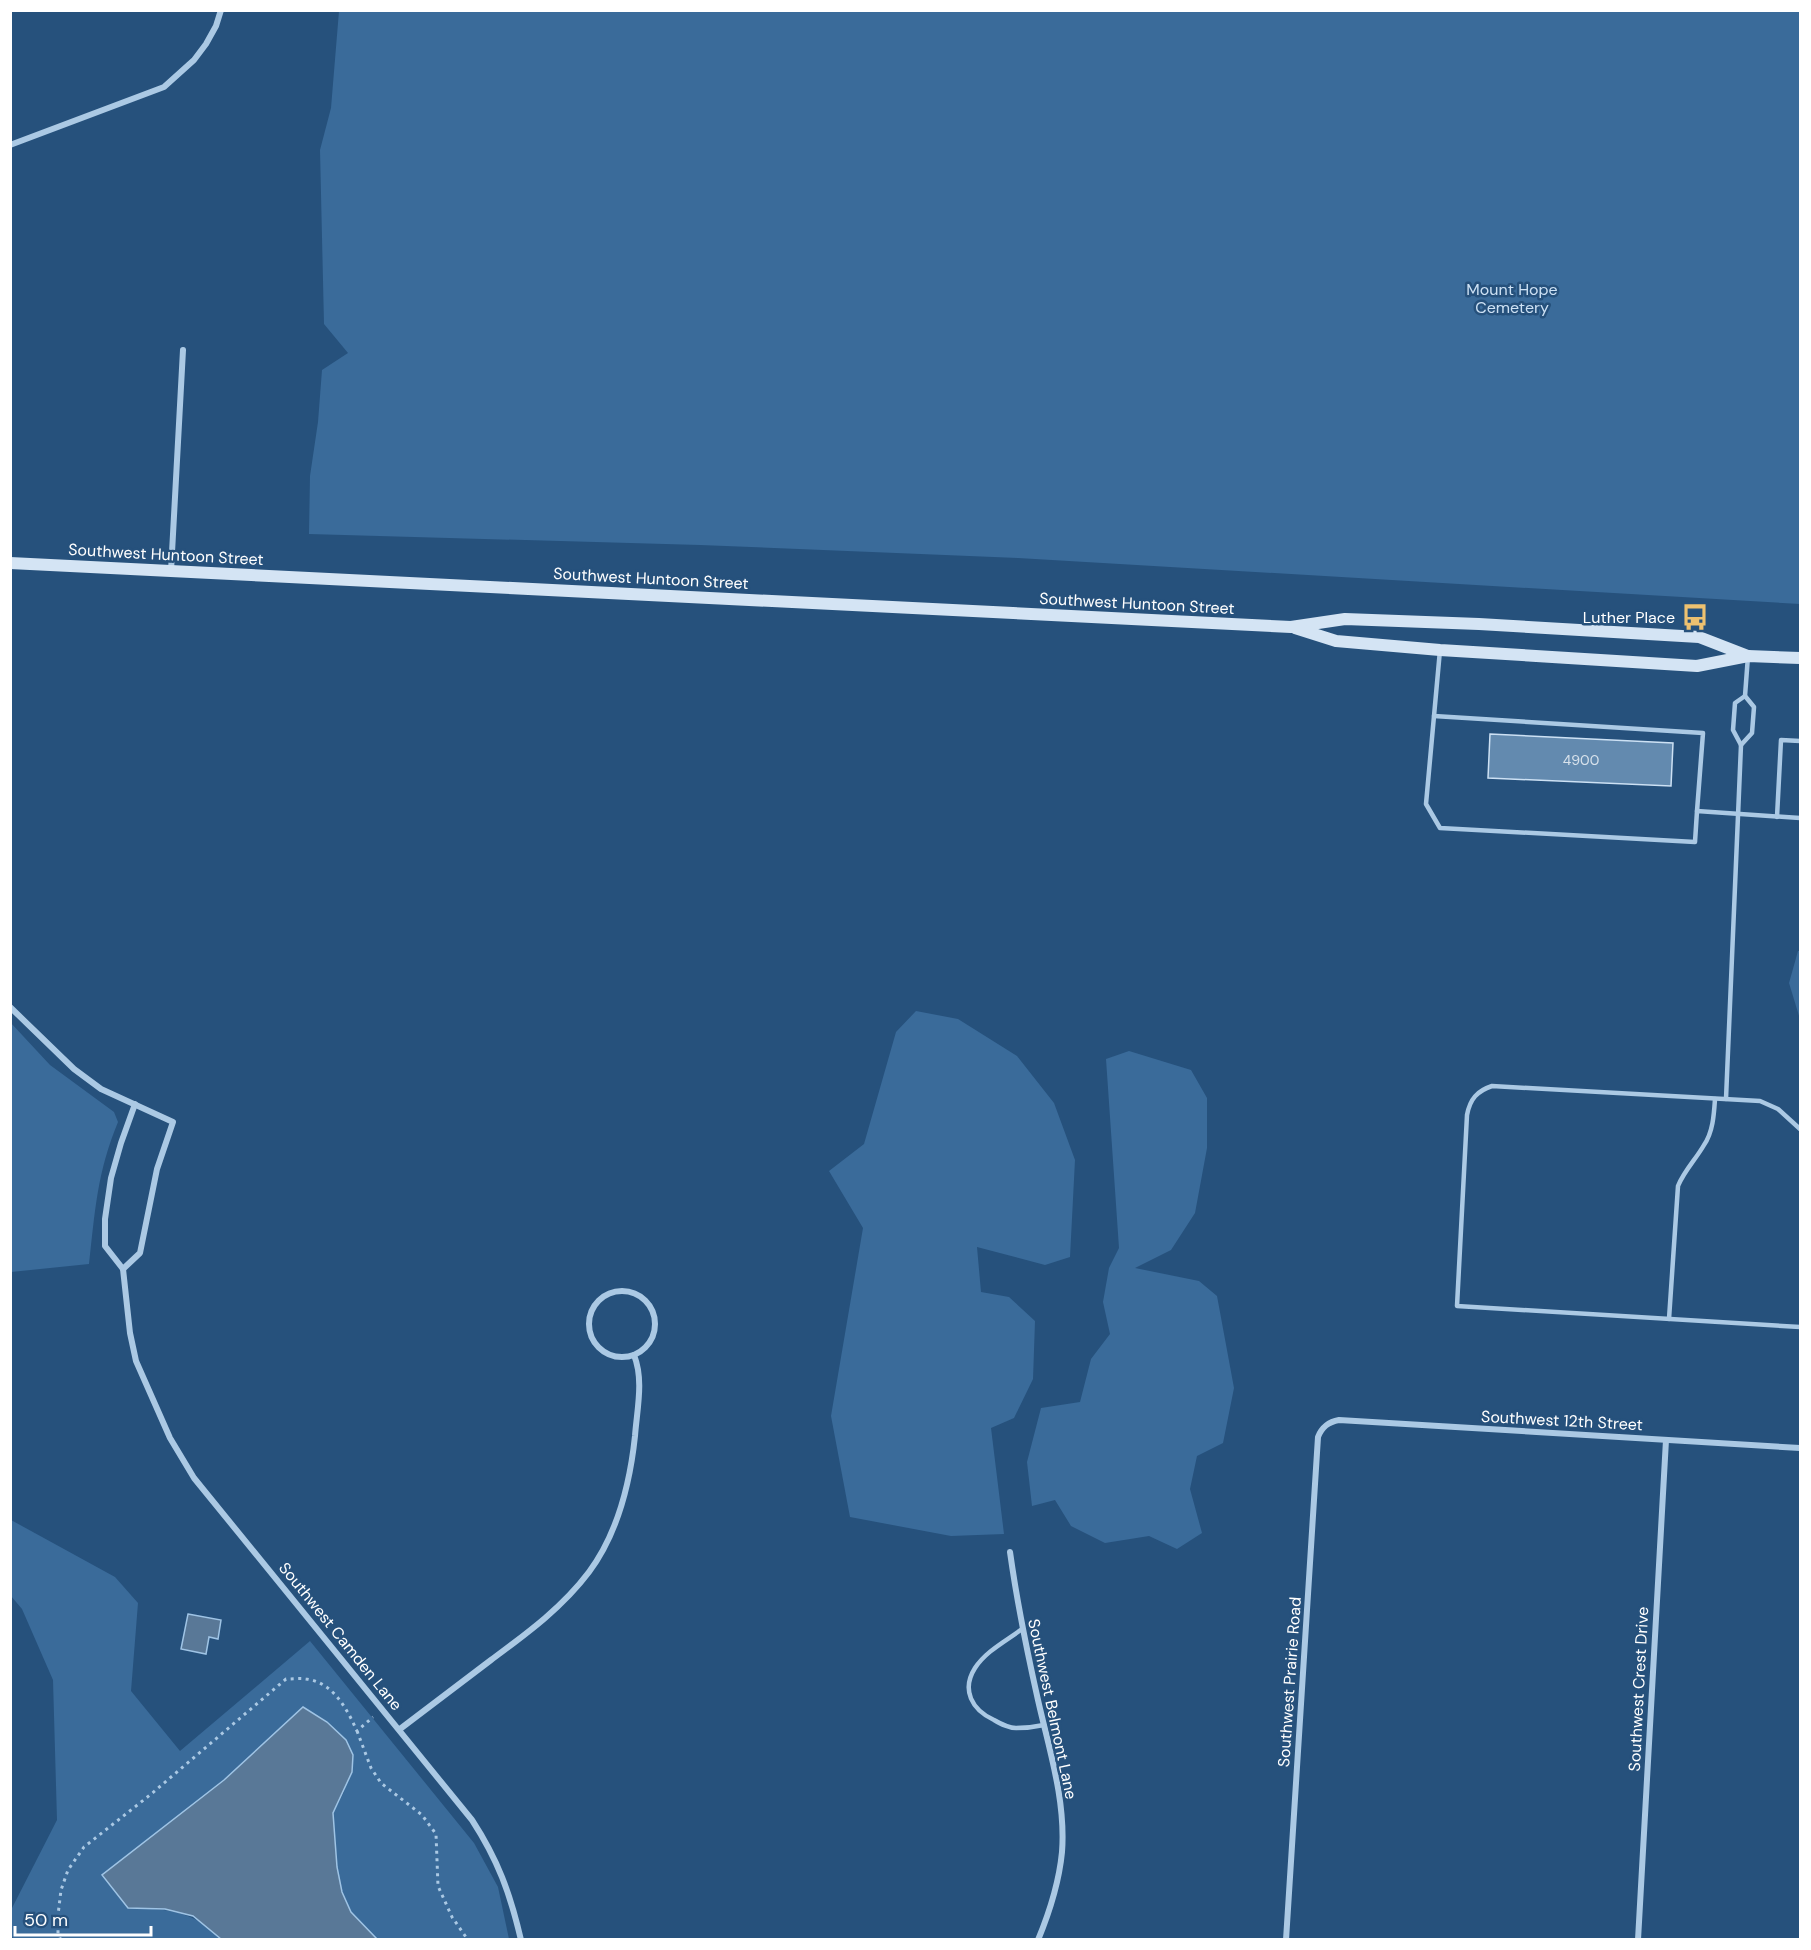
<svg xmlns="http://www.w3.org/2000/svg" width="1811" height="1950" viewBox="0 0 1811 1950" font-family="'DM Sans',sans-serif">
	<rect width="100%" height="100%" fill="#26517c"/>
	<!-- green -->
	<g fill="#3a6b9a">
		<path d="M339,11H1800V604L1018,558L700,545L309,534L310,476L318,422L322,370L348,353L324,324L320,150L331,108Z"/>
		<path d="M1798,951H1800V1019L1789,983Z"/>
		<path d="M916,1011L958,1019L1017,1056L1054,1103L1075,1160L1070,1257L1045,1265L977,1247L981,1292L1009,1297L1035,1321L1033,1379L1014,1418L991,1428L1004,1534L951,1536L850,1517L831,1416L863,1228L829,1171L864,1144L896,1032Z"/>
		<path d="M10,1022L50,1065L114,1112L118,1122C97,1173 95,1211 89,1264L11,1272Z"/>
		<path d="M1129,1051L1191,1070L1207,1098V1148L1195,1213L1171,1250L1135,1268L1199,1281L1217,1296L1234,1388L1223,1443L1197,1456L1190,1489L1202,1533L1177,1549L1149,1536L1105,1543L1071,1526L1055,1500L1032,1506L1027,1462L1041,1408L1080,1402L1091,1359L1110,1334L1103,1302L1109,1268L1119,1248L1106,1059Z"/>
		<path d="M11,1520L115,1577L138,1603L131,1691L180,1751L310,1641L474,1843L498,1887L509,1939H377L351,1912L342,1892L337,1867L333,1813L344,1792L353,1755L345,1740L327,1722L303,1707L224,1780L128,1908C166,1909 194,1910 221,1939L15,1940L11,1936V1910L57,1820L53,1680L22,1609L11,1596Z"/>
	</g>
	<!-- water -->
	<g fill="#597897" stroke="#9fc4e5" stroke-width="1.5">
		<path d="M188,1614L221,1620L218,1639L209,1637L206,1654L181,1649Z"/>
		<path d="M303,1707L327,1722L346,1740L353,1755L352,1772L333,1813L337,1867L342,1892L351,1912L377,1939H221L193,1916L165,1909L128,1908L102,1875L224,1780Z"/>
	</g>
	<!-- building -->
	<path fill="#638aaf" stroke="#cde1f4" stroke-width="1.5" d="M1490,734L1673,743L1671,786L1488,778Z"/>
	<g fill="none" stroke-linecap="round" stroke-linejoin="round">
		<!-- path -->
		<g stroke="#abc9e4" stroke-width="3" stroke-dasharray="3 4.5" stroke-linecap="butt">
			<path d="M357,1731L371,1768L381,1783L422,1815L436,1834L438,1886L452,1917L468,1940"/>
			<path d="M61,1940L58,1934V1915L61,1890L68,1870L84,1847L150,1795L286,1679C293,1679 300,1678 306,1679C333,1682 347,1709 357,1731L373,1717"/>
		</g>
		<!-- service -->
		<g stroke="#abc9e4" stroke-width="4.5">
			<path d="M1440,650L1426,804L1440,828L1695,842L1697,811L1800,818"/>
			<path d="M1434,716L1703,733L1697,811"/>
			<path d="M1741,745L1752,733L1754,707L1745,696L1748,656"/>
			<path d="M1777,817L1781,740L1800,741"/>
			<path d="M1726,1099L1741,745L1733,730L1735,703L1745,696"/>
			<path d="M1800,1129L1778,1109L1760,1101L1492,1086C1477,1091 1470,1099 1467,1115L1457,1306L1800,1327"/>
			<path d="M1669,1319L1678,1186C1684,1171 1696,1159 1704,1145C1713,1132 1714,1114 1715,1099"/>
			<path d="M1022,1629C1006,1641 986,1651 975,1668C961,1690 972,1710 994,1720C1001,1724 1008,1728 1016,1728C1025,1728 1035,1727 1044,1725"/>
		</g>
		<!-- minor -->
		<g stroke="#abc9e4" stroke-width="6">
			<path d="M10,145L164,87L194,60L206,44L216,26L221,10"/>
			<path d="M171,571L183,350"/>
			<path d="M10,1007L74,1069L101,1089L173,1122L157,1169L140,1253L123,1269"/>
			<path d="M135,1104L121,1143L111,1178L105,1219V1246L123,1269L130,1333L136,1361L170,1438L194,1478L472,1820C498,1860 510,1893 521,1940"/>
			<circle cx="622" cy="1324" r="33"/>
			<path d="M1010,1552C1017,1602 1027,1651 1038,1700C1049,1749 1066,1801 1062,1852C1059,1883 1050,1911 1038,1940"/>
			<path d="M400,1729C430,1706 461,1683 491,1660C526,1634 562,1608 589,1572C618,1533 630,1483 635,1436C637,1409 644,1380 634,1355"/>
			<path d="M1286,1940L1318,1437C1322,1427 1328,1422 1339,1420L1800,1448"/>
			<path d="M1638,1940L1666,1440"/>
		</g>
		<!-- secondary -->
		<g stroke="#d4e4f4" stroke-width="12">
			<path d="M10,563L1291,627L1345,619L1479,624L1699,637L1748,656"/>
			<path d="M1295,628L1336,641L1440,650L1697,666L1748,656L1800,658"/>
		</g>
	</g>
	<!-- icons -->
	<defs>
		<symbol id="bus-bare" viewBox="-9 -9 18 18"><path d="M-5-6H5V4H4V6H2V4H-2V6H-4V4H-5ZM-3.5-4V0h7V-4ZM-3.5 1.2v1.5H-2V1.2ZM2 1.2v1.5H3.5V1.2Z" fill="#edc170" stroke="#26517c" stroke-width="2.5" paint-order="stroke"/></symbol>
	</defs>
	<g fill-rule="evenodd">
		<use href="#bus-bare" x="1676" y="598" width="38" height="38"/>
	</g>
	<g text-anchor="middle" stroke-width="5" stroke-linejoin="round" paint-order="stroke">
		<!-- number labels -->
		<g font-size="14" fill="#d8e2eb">
			<text x="1581" y="765">4900</text>
		</g>
		<!-- park labels -->
		<g font-size="16" fill="#cde1f4" stroke="#26517c">
			<text x="1512" y="295">Mount Hope<tspan x="1512" dy="18">Cemetery</tspan></text>
		</g>
		<!-- street labels -->
		<g font-size="16" fill="#fff" stroke="#26517c">
			<text transform="translate(166 554) rotate(3)" y="6">Southwest Huntoon Street</text>
			<text transform="translate(651 578) rotate(3)" y="6">Southwest Huntoon Street</text>
			<text transform="translate(1137 603) rotate(3)" y="6">Southwest Huntoon Street</text>
			<text transform="translate(1562 1420) rotate(3)" y="6">Southwest 12th Street</text>
			<text transform="translate(341 1636) rotate(51)" y="6">Southwest Camden Lane</text>
			<text transform="translate(1289 1682) rotate(-86)" y="6">Southwest Prairie Road</text>
			<text transform="translate(1638 1689) rotate(-87)" y="6">Southwest Crest Drive</text>
			<text transform="translate(1053 1709) rotate(78)" y="6">Southwest Belmont Lane</text>
		</g>
		<!-- poi labels -->
		<g font-size="16" fill="#fff" stroke="#26517c" text-anchor="end">
			<text x="1675" y="623">Luther Place</text>
		</g>
	</g>
	<!-- border -->
	<rect width="1811" height="1950" fill="none" stroke="#ffffff" stroke-width="24"/>
	<!-- scale -->
	<path d="M15 1926v9h136v-9" fill="none" stroke="#ffffff" stroke-width="3"/>
	<text x="24" y="1926" font-size="18" fill="#ffffff" stroke="#26517c" stroke-width="4.5" paint-order="stroke">50 m</text>
</svg>
